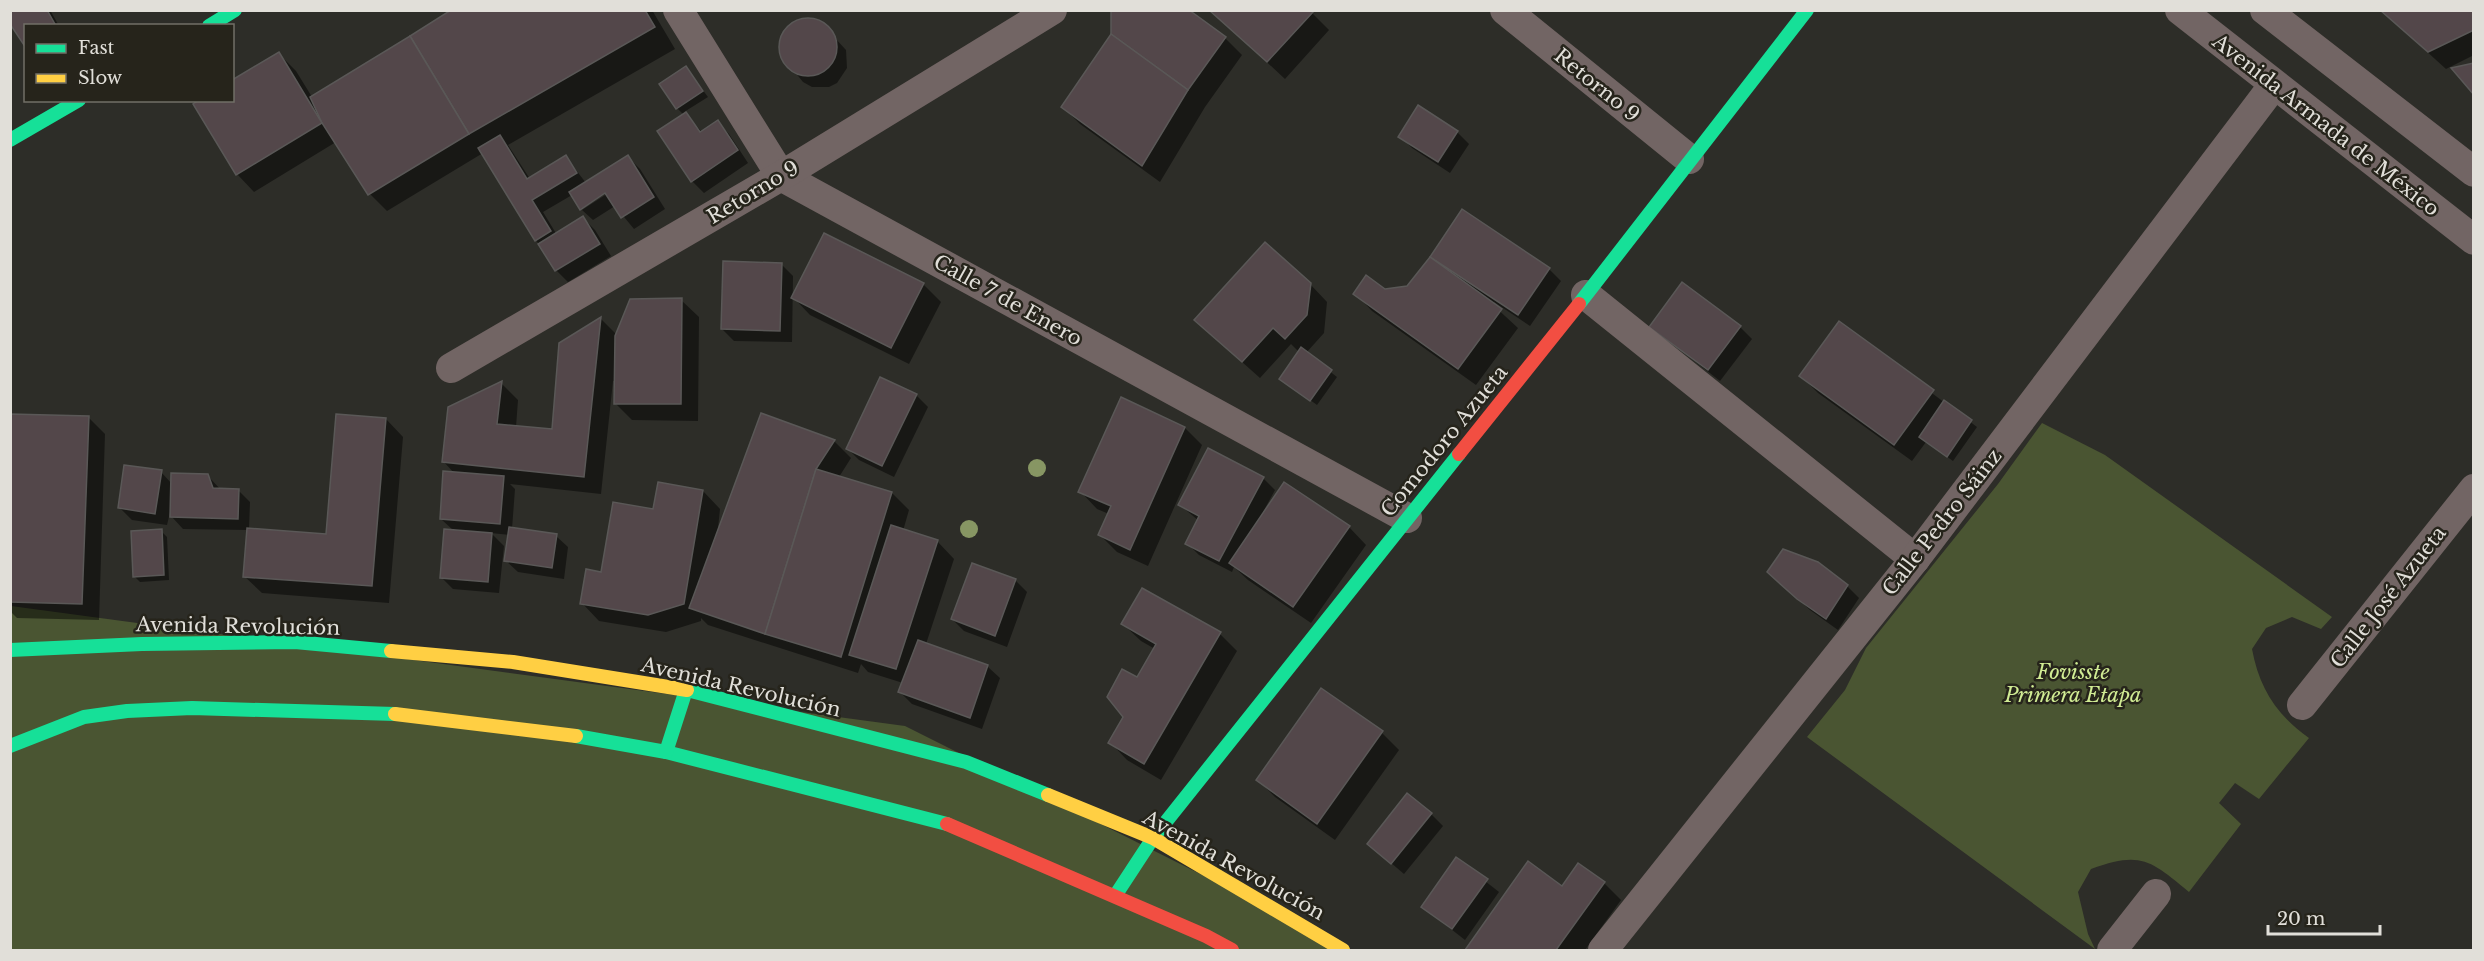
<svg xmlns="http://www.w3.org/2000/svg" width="2484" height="961" viewBox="0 0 2484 961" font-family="'Libre Baskerville',serif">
	<rect width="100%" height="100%" fill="#2d2d28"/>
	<!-- green -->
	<g fill="#4a5532">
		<path d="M2042,423L2105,455L2332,617L2321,629L2292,617L2266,628L2252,649C2259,687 2276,715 2309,738L2259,799L2235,783L2219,803L2241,824L2189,892C2150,860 2141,851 2091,869L2078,892L2088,934L2095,949L1807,737L1845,690L1866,648L1998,484Z"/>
		<path d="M11,606L905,726L1352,950H11Z"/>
	</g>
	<!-- shadow -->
	<g fill="#0007">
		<path d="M10,10H50L59,26H26Z"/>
		<path d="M454,10H652L675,49L508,145L530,179L566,157L586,183L628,157L640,169L665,209L634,229L615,206L593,220L582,210L613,190L611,188L582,209L572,195L543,212L557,235L583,218L595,230L611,256L568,282L556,270L536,240L483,153L387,211L370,194L336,142L254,192L237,174L232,100L279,54L296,71L312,97Z"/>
		<path d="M1186,10L1225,38L1242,55L1205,107L1160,182L1080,124L1063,107Z"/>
		<path d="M1211,10H1314L1312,13L1329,30L1285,79Z"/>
		<path d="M2381,10H2474V55L2446,69Z"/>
		<path d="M814,20L822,24L846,50L847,68L837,83L829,87H812L803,82L781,55L783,36L796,22Z"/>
		<path d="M686,68L708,97L684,112L702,132L717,122L729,134L748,163L704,193L692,181L684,115L677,108Z"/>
		<path d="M1419,107L1457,132L1469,144L1450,173L1412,148L1400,136Z"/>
		<path d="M825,235L923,284L941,302L909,364L810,315L793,297Z"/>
		<path d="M1431,257L1549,269L1561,281L1530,326L1494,302L1492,304L1518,328L1476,385L1372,311L1355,293L1408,288Z"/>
		<path d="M781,264L793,276L792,342L734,341L722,329Z"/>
		<path d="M1310,284L1327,302L1324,333L1306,353L1337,377L1317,405L1280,378L1299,352L1291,344L1260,378L1214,337Z"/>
		<path d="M681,300L699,317L698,421L632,420L615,403V381H613L601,494L510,484L515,489L512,529L556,536L568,547L564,579L518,572L506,561L510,535L491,533L504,546L499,593L453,589L441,577L454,531L441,519L455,474L443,461L501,383L518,400L516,427L553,430L560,344L601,319L617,335Z"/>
		<path d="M1840,324L1977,427L1953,461L1926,442L1912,461L1818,393L1801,376Z"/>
		<path d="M1651,327H1740L1752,339L1720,381Z"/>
		<path d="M916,395L928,407L894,477L859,460L847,448Z"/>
		<path d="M10,415L88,417L105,434L99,620L17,618L10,611Z"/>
		<path d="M386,419L403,437L389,603L262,593L244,576L248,530L183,529L172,517V504L167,525L132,520L120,508L161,472L172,484L208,476L221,490H238L250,502L249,529L328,535Z"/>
		<path d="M1185,428L1202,445L1148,566L1117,552L1100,535L1109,514L1097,509L1080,491Z"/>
		<path d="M834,441L851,458L839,477L892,493L909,510L903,531L937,541L954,559L926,644L988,667L1000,678L982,729L912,704L900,692L903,683L868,672L861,664L858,673L708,625L701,618V621L666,632L599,621L582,603L602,574L654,511L703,491L720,509L717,538Z"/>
		<path d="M1263,478L1275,490L1263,512L1349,527L1366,545L1311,623L1248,580L1234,567L1232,572L1199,555L1187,543L1199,521L1180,505Z"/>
		<path d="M161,531L167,537L169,580L140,582L134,576Z"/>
		<path d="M1015,580L1027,592L1007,647L964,631L952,619Z"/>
		<path d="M1781,583L1847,586L1859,598L1838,630L1810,610Z"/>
		<path d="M1123,624L1220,634L1237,651L1161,780L1127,760L1110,742L1125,717L1138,679L1155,649L1141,641Z"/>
		<path d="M1322,690L1382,733L1399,750L1335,840L1275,797L1258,780Z"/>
		<path d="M1431,814L1443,826L1404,874L1369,844Z"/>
		<path d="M1457,859L1499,892L1465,940L1423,907Z"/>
		<path d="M1529,864L1562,888L1604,883L1621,900L1585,950H1467Z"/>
	</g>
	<!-- building -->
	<g fill="#53474a" stroke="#5a5857" stroke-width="1.5">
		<path d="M10,10H47L56,26H26V48L10,24Z"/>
		<path d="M451,10H645L655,27L469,134L410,36Z"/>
		<path d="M1111,10H1189L1226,37L1188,90L1111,34Z"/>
		<path d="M1209,10H1311L1313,12L1267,62Z"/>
		<path d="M2380,10H2474V30L2428,52Z"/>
		<circle cx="808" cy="47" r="29"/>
		<path d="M1111,34L1188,90L1142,166L1061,107Z"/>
		<path d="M410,36L469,134L368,195L322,123L310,97Z"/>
		<path d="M279,52L322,123L236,175L193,104L199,100H232V80Z"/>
		<path d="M2474,63V95L2451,68Z"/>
		<path d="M686,66L703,91L676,109L659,84Z"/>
		<path d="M1418,105L1458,131L1438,162L1398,137Z"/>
		<path d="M686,112L700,132L718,120L738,150L691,182L657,131Z"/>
		<path d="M500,135L527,179L566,155L577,173L532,200L551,231L535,241L478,148Z"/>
		<path d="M628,155L654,197L621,218L605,193L580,210L569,192Z"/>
		<path d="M1462,209L1550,268L1518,315L1430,257Z"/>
		<path d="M583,216L600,244L555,271L538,244Z"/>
		<path d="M824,233L924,283L891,348L791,298Z"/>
		<path d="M1265,242L1311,283L1307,315L1285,339L1273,328L1242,362L1194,320Z"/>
		<path d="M1430,257L1502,309L1458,369L1353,294L1366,275L1385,289L1407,286Z"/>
		<path d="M723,261L782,263L780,331L721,329Z"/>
		<path d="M1682,282L1741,326L1708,370L1649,327Z"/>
		<path d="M682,298L681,404H614L615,336L630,299Z"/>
		<path d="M601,317L584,477L442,462L448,407L502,381L497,424L552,429L559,343Z"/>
		<path d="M1839,321L1934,390L1894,445L1799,376Z"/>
		<path d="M1301,347L1332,370L1310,401L1279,379Z"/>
		<path d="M880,377L917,394L882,466L846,449Z"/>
		<path d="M1121,397L1185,427L1130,550L1098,535L1111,506L1078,492Z"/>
		<path d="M1944,400L1972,420L1947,457L1919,437Z"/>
		<path d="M761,413L835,440L816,469L765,634L689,608Z"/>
		<path d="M10,414L89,416L82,604L10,602Z"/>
		<path d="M336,414L386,418L372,586L243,577L247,528L326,534Z"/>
		<path d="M1208,448L1264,477L1219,561L1185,544L1199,516L1178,505Z"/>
		<path d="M124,465L162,470L155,514L118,508Z"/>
		<path d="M816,469L892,492L841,657L765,634Z"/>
		<path d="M443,471L504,476L500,524L440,519Z"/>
		<path d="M171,473L208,474L213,488L239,489L238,519L170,517Z"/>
		<path d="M658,482L703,490L684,604L648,615L580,604L586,569L601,572L613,502L653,509Z"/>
		<path d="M1284,482L1350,526L1293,607L1229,563Z"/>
		<path d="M891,525L938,540L896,669L849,655Z"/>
		<path d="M509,527L557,534L552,568L504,561Z"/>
		<path d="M162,529L164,575L133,577L131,531Z"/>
		<path d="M444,529L492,533L488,582L440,578Z"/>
		<path d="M1783,549L1818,562L1848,585L1826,619L1797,599L1767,572Z"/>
		<path d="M972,563L1016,579L995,636L951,619Z"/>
		<path d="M1142,588L1221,632L1144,764L1108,743L1123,717L1107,697L1122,669L1137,677L1156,644L1121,624Z"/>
		<path d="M918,640L988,665L970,718L898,692Z"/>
		<path d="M1321,688L1383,731L1317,824L1256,780Z"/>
		<path d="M1407,793L1432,813L1391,864L1367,844Z"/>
		<path d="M1456,857L1488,879L1452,929L1421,907Z"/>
		<path d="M1528,861L1562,886L1578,863L1605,882L1556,950H1465Z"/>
	</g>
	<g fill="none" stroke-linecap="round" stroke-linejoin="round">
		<!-- street -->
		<g stroke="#726564" stroke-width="30">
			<path d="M678,10L781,176L1407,518"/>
			<path d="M1505,10L1689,159"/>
			<path d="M2180,10L2474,240"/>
			<path d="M2265,10L2474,172"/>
			<path d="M1586,295L1915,559"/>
			<path d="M451,368L781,176L1052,10"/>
			<path d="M2302,705L2474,489"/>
			<path d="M1603,950L1915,559L2273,86"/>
			<path d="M2112,950L2156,894"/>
		</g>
		<!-- fast -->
		<g stroke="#16e098" stroke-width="14">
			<path d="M209,26L235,10"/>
			<path d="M10,140L79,100"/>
			<path d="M1579,304L1807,10"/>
			<path d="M10,650L142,644L295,642L391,651"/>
			<path d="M687,690L966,762L1048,795"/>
			<path d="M576,736L666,752L947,824"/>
			<path d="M10,746L84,717L127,711L192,708L395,714"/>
			<path d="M666,752L686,690"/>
			<path d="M1115,896L1153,838L1459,454"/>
		</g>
		<!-- slow -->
		<g stroke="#ffcf43" stroke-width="14">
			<path d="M391,651L513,662L687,690"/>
			<path d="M395,714L576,736"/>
			<path d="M1048,795L1153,838L1343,950"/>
		</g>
		<!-- jam -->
		<g stroke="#f24e42" stroke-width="14">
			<path d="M1459,454L1579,304"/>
			<path d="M947,824L1206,936L1232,950"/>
		</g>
	</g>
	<!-- trees -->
	<g fill="#879663">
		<circle cx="1037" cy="468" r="9"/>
		<circle cx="969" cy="529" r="9"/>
	</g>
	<g text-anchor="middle" stroke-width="5" stroke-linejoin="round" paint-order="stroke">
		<!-- street labels -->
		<g font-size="20" fill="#e1dfd9" stroke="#26241b">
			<text transform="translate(1597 85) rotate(39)" y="7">Retorno 9</text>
			<text transform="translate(2326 125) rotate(38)" y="7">Avenida Armada de México</text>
			<text transform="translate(753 192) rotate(-31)" y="7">Retorno 9</text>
			<text transform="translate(1008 300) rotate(29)" y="7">Calle 7 de Enero</text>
			<text transform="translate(1444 441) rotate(-51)" y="7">Comodoro Azueta</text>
			<text transform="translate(1942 522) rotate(-52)" y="7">Calle Pedro Sáinz</text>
			<text transform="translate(2388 597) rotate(-52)" y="7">Calle José Azueta</text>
			<text transform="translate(238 626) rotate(1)" y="7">Avenida Revolución</text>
			<text transform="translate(741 687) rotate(13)" y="7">Avenida Revolución</text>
			<text transform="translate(1234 865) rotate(29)" y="7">Avenida Revolución</text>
		</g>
		<!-- park labels -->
		<g font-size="20" font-style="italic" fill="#d1ec94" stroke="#26241b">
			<text x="2073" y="679">Fovisste<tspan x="2073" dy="23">Primera Etapa</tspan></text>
		</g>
	</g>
	<!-- border -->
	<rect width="2484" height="961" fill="none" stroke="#e1dfd9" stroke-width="24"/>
	<!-- legend -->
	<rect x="24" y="24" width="210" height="78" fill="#26241b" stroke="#716f67" stroke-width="1.5"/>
	<rect x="36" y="44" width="30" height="9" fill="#16e098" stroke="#716f67" stroke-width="1.5"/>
	<text x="78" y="54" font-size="18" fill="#e1dfd9">Fast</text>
	<rect x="36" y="74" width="30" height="9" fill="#ffcf43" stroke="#716f67" stroke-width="1.5"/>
	<text x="78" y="84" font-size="18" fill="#e1dfd9">Slow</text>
	<!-- scale -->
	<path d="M2268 925v9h112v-9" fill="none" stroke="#e1dfd9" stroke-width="3"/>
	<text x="2277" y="925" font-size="18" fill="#e1dfd9" stroke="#26241b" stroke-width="4.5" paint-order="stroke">20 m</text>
</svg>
